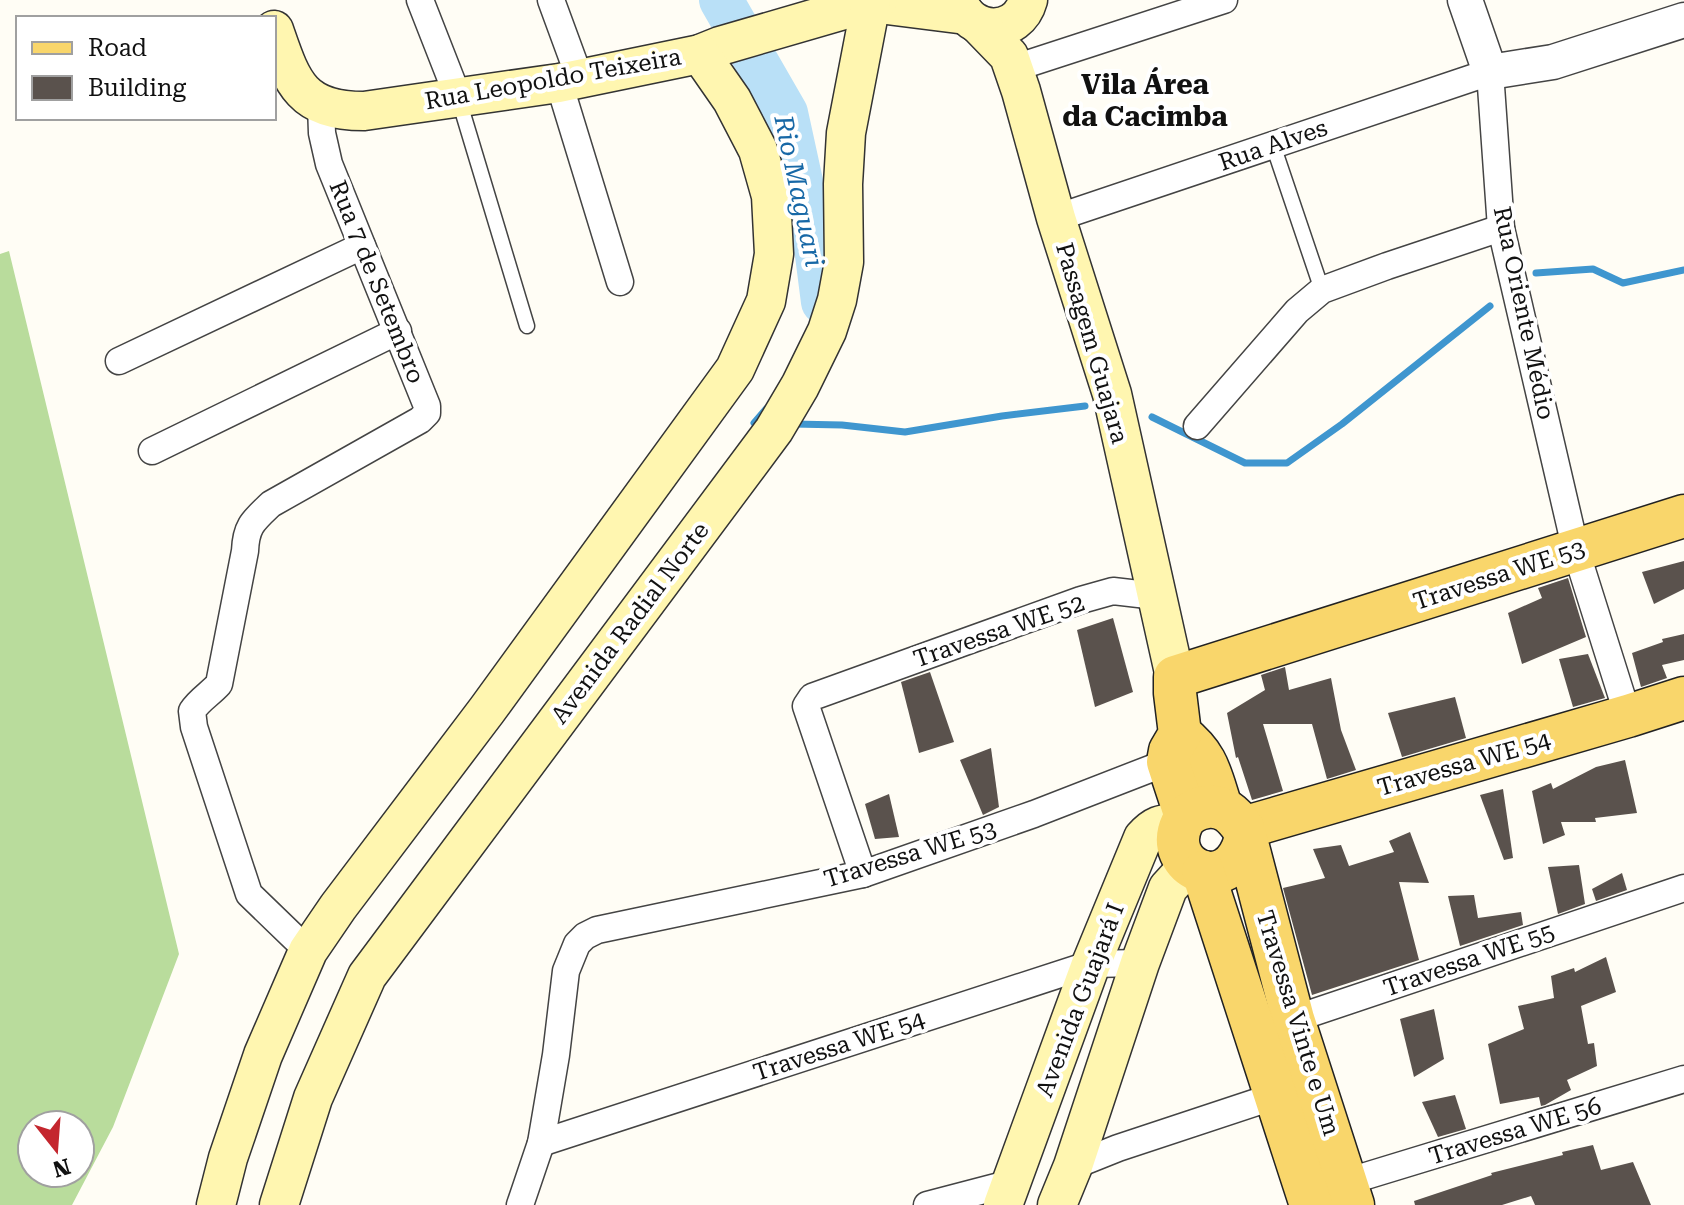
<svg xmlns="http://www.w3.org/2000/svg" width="1684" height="1205" viewBox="0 0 1684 1205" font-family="'Roboto Serif',serif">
	<rect width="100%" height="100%" fill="#fffdf5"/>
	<!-- forest -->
	<path fill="#b9dc9c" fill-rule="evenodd" d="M9,251L179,954L113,1127L72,1205H0V254ZM32,1125H80V1173H32Z"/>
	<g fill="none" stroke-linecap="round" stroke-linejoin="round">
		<!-- stream -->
		<g stroke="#3f96cf" stroke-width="7">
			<path d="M1536,273L1593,269L1623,283L1684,270"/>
			<path d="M1152,417L1245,463H1287L1342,424L1490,306"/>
			<path d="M754,423L766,409"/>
			<path d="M793,424L842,425L905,432L1002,416L1085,406"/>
		</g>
		<!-- river -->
		<path stroke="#b9e0f7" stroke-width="44" d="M721,0L786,113L817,255L823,302"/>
	</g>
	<!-- building -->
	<g fill="#5a524d">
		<path d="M1684,561V589L1654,604L1642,572Z"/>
		<path d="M1568,578L1586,637L1522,664L1508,613L1542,598L1538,588Z"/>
		<path d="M1113,618L1133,692L1095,707L1077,630Z"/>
		<path d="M1684,634V660L1662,665L1667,678L1641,687L1632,653L1663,642L1662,639Z"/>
		<path d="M1588,654L1605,698L1573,707L1559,659Z"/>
		<path d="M1285,667L1289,690L1331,678L1341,730L1356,770L1327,779L1312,724H1263L1283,791L1252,800L1238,757L1236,758L1227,713L1265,690L1261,675Z"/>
		<path d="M930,672L954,742L919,753L901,682Z"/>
		<path d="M1455,697L1466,738L1402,757L1388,713Z"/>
		<path d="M991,748L999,807L983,815L960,760Z"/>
		<path d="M1625,760L1637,813L1595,818L1596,822H1561L1565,835L1543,844L1532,791L1551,783L1553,789L1596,767Z"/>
		<path d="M1503,789L1513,858L1504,860L1480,795Z"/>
		<path d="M889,794L899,837L875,839L865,804Z"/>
		<path d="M1410,832L1429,883L1399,882L1419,960L1312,995L1283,888L1325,878L1313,849L1341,845L1349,866L1394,852L1389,841Z"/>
		<path d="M1579,865L1585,904L1558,914L1548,867Z"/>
		<path d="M1622,873L1627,890L1596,901L1592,889Z"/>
		<path d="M1474,895L1478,918L1521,912L1523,925L1460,946L1448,896Z"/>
		<path d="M1606,957L1616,992L1581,1006L1588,1044L1594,1043L1597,1066L1567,1080L1571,1090L1545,1105L1541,1106L1539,1097L1500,1104L1488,1044L1524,1029L1518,1006L1554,998L1551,976L1574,968L1575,972Z"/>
		<path d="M1434,1009L1444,1059L1414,1077L1400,1019Z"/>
		<path d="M1455,1095L1466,1129L1438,1137L1422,1102Z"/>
		<path d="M1593,1145L1601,1170L1633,1162L1651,1205H1535L1531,1196L1502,1205H1415L1414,1201L1492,1175L1491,1173L1563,1155L1562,1152Z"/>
	</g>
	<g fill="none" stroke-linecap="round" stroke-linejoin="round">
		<defs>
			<g id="service">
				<path d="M458,97L527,326"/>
				<path d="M1273,145L1322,290"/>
			</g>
			<g id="minor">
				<path d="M420,0L458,97"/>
				<path d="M551,0L580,79"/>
				<path d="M1027,64L1224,0"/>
				<path d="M559,83L620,282"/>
				<path d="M1056,218L1490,72L1501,228L1576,551L1628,716"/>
				<path d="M119,361L362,246"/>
				<path d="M1197,426L1297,311L1322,290L1387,266L1501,228"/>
				<path d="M152,451L398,331"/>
				<path d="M863,874L806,706L812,697L1081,600L1113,591L1156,596"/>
				<path d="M308,951L249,894L194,727L192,711C199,700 210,694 219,684L245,551C246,526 253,521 271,504L420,420L427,413V406L329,164L322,133L321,105"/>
				<path d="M1282,1023L1684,888"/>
				<path d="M541,1143L1091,964L1140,963"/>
				<path d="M1073,1166L1118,1148L1275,1096"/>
				<path d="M1346,1182L1684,1079"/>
				<path d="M520,1205L541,1143L556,1055L566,971L577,944L585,936L597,930L863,874L1034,814L1168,762"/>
				<path d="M927,1205L1011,1183"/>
			</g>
			<path id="tertiary" d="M1465,0L1490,72L1553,62L1684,20"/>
			<g id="secondary">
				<path d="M958,0C969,36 1018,37 1028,0"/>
				<path d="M871,3L966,15"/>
				<path d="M979,25L1009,56L1021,91L1056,218L1112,394L1175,677"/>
				<path d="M274,30C292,82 300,111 364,111L559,83L700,54L720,46L878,0"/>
				<path d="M216,1205L228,1158L263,1055L308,951L338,907L487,710L735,369L766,301L774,254L771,196L758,150L732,100L700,54"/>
				<path d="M279,1205L313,1098L367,976L774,430L800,386L827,331L837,300L844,262L843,184L846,133L871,3"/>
				<path d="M1003,1205L1091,964L1143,838C1156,823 1163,824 1182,822"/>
				<path d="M1057,1205L1073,1166L1140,963L1168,888L1189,865"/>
			</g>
			<g id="primary">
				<path d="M1180,734C1209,757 1210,774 1221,807"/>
				<path d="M1186,817L1168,762L1170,751L1180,734L1175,693V677L1684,516"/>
				<path d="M1243,828L1628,716L1684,698"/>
				<path d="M1245,841C1228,900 1161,867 1182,823C1186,814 1197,808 1207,807C1224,805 1234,815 1243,828L1293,1019L1353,1205"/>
				<path d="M1203,872L1311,1205"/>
			</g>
		</defs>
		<!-- service casing -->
		<use href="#service" stroke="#444" stroke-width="17"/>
		<!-- minor casing -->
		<use href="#minor" stroke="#444" stroke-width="29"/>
		<!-- tertiary casing -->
		<use href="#tertiary" stroke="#444" stroke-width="37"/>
		<!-- secondary casing -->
		<use href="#secondary" stroke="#333" stroke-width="41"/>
		<!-- primary casing -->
		<use href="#primary" stroke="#222" stroke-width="45"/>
		<!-- service -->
		<use href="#service" stroke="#fff" stroke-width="14"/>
		<!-- minor -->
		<use href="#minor" stroke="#fff" stroke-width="26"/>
		<!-- tertiary -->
		<use href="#tertiary" stroke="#fff" stroke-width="34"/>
		<!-- secondary -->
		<use href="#secondary" stroke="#fff6b0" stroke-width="38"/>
		<!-- primary -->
		<use href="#primary" stroke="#f9d66b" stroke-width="42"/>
	</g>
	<g text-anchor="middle" stroke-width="8" stroke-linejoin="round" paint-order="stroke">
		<!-- street labels -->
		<g font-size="24" fill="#111" stroke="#fff">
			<text transform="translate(553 79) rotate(-10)" y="8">Rua Leopoldo Teixeira</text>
			<text transform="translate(1273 145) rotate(-19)" y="8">Rua Alves</text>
			<text transform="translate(377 282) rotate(68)" y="8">Rua 7 de Setembro</text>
			<text transform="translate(1524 313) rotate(78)" y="8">Rua Oriente Médio</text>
			<text transform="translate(1092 343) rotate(74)" y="8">Passagem Guajara</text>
			<text transform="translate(1499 575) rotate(-18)" y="8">Travessa WE 53</text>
			<text transform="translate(630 623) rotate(-53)" y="8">Avenida Radial Norte</text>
			<text transform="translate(999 631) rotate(-19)" y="8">Travessa WE 52</text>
			<text transform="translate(1464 764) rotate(-16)" y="8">Travessa WE 54</text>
			<text transform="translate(910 854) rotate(-17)" y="8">Travessa WE 53</text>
			<text transform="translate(1469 960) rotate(-19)" y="8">Travessa WE 55</text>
			<text transform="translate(1080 1000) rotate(-69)" y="8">Avenida Guajará I</text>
			<text transform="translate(1298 1023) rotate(73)" y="8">Travessa Vinte e Um</text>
			<text transform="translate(839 1046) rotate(-18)" y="8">Travessa WE 54</text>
			<text transform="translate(1515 1131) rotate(-17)" y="8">Travessa WE 56</text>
		</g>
		<!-- water labels -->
		<g font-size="26" font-style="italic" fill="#1768a6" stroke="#fff">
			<text transform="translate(799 191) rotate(78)" y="9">Rio Maguari</text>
		</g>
		<!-- quarter labels -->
		<g font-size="28" font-weight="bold" fill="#111" stroke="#fff">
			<text x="1145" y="94">Vila Área<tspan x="1145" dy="32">da Cacimba</tspan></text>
		</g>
	</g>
	<!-- legend -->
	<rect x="16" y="16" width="260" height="104" fill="#ffffff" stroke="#a0a0a0" stroke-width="2"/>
	<rect x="32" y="42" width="40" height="12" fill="#f9d66b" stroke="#a0a0a0" stroke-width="2"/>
	<text x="88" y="56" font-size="24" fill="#111111">Road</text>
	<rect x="32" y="76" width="40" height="24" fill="#5a524d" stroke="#a0a0a0" stroke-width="2"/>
	<text x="88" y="96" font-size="24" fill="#111111">Building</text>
	<!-- north arrow -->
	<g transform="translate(56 1149) rotate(163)"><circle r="38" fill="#ffffff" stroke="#a0a0a0" stroke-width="2"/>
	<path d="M0-6L14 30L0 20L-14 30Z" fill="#c4262e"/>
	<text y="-12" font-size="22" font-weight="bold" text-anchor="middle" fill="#111111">N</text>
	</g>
</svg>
